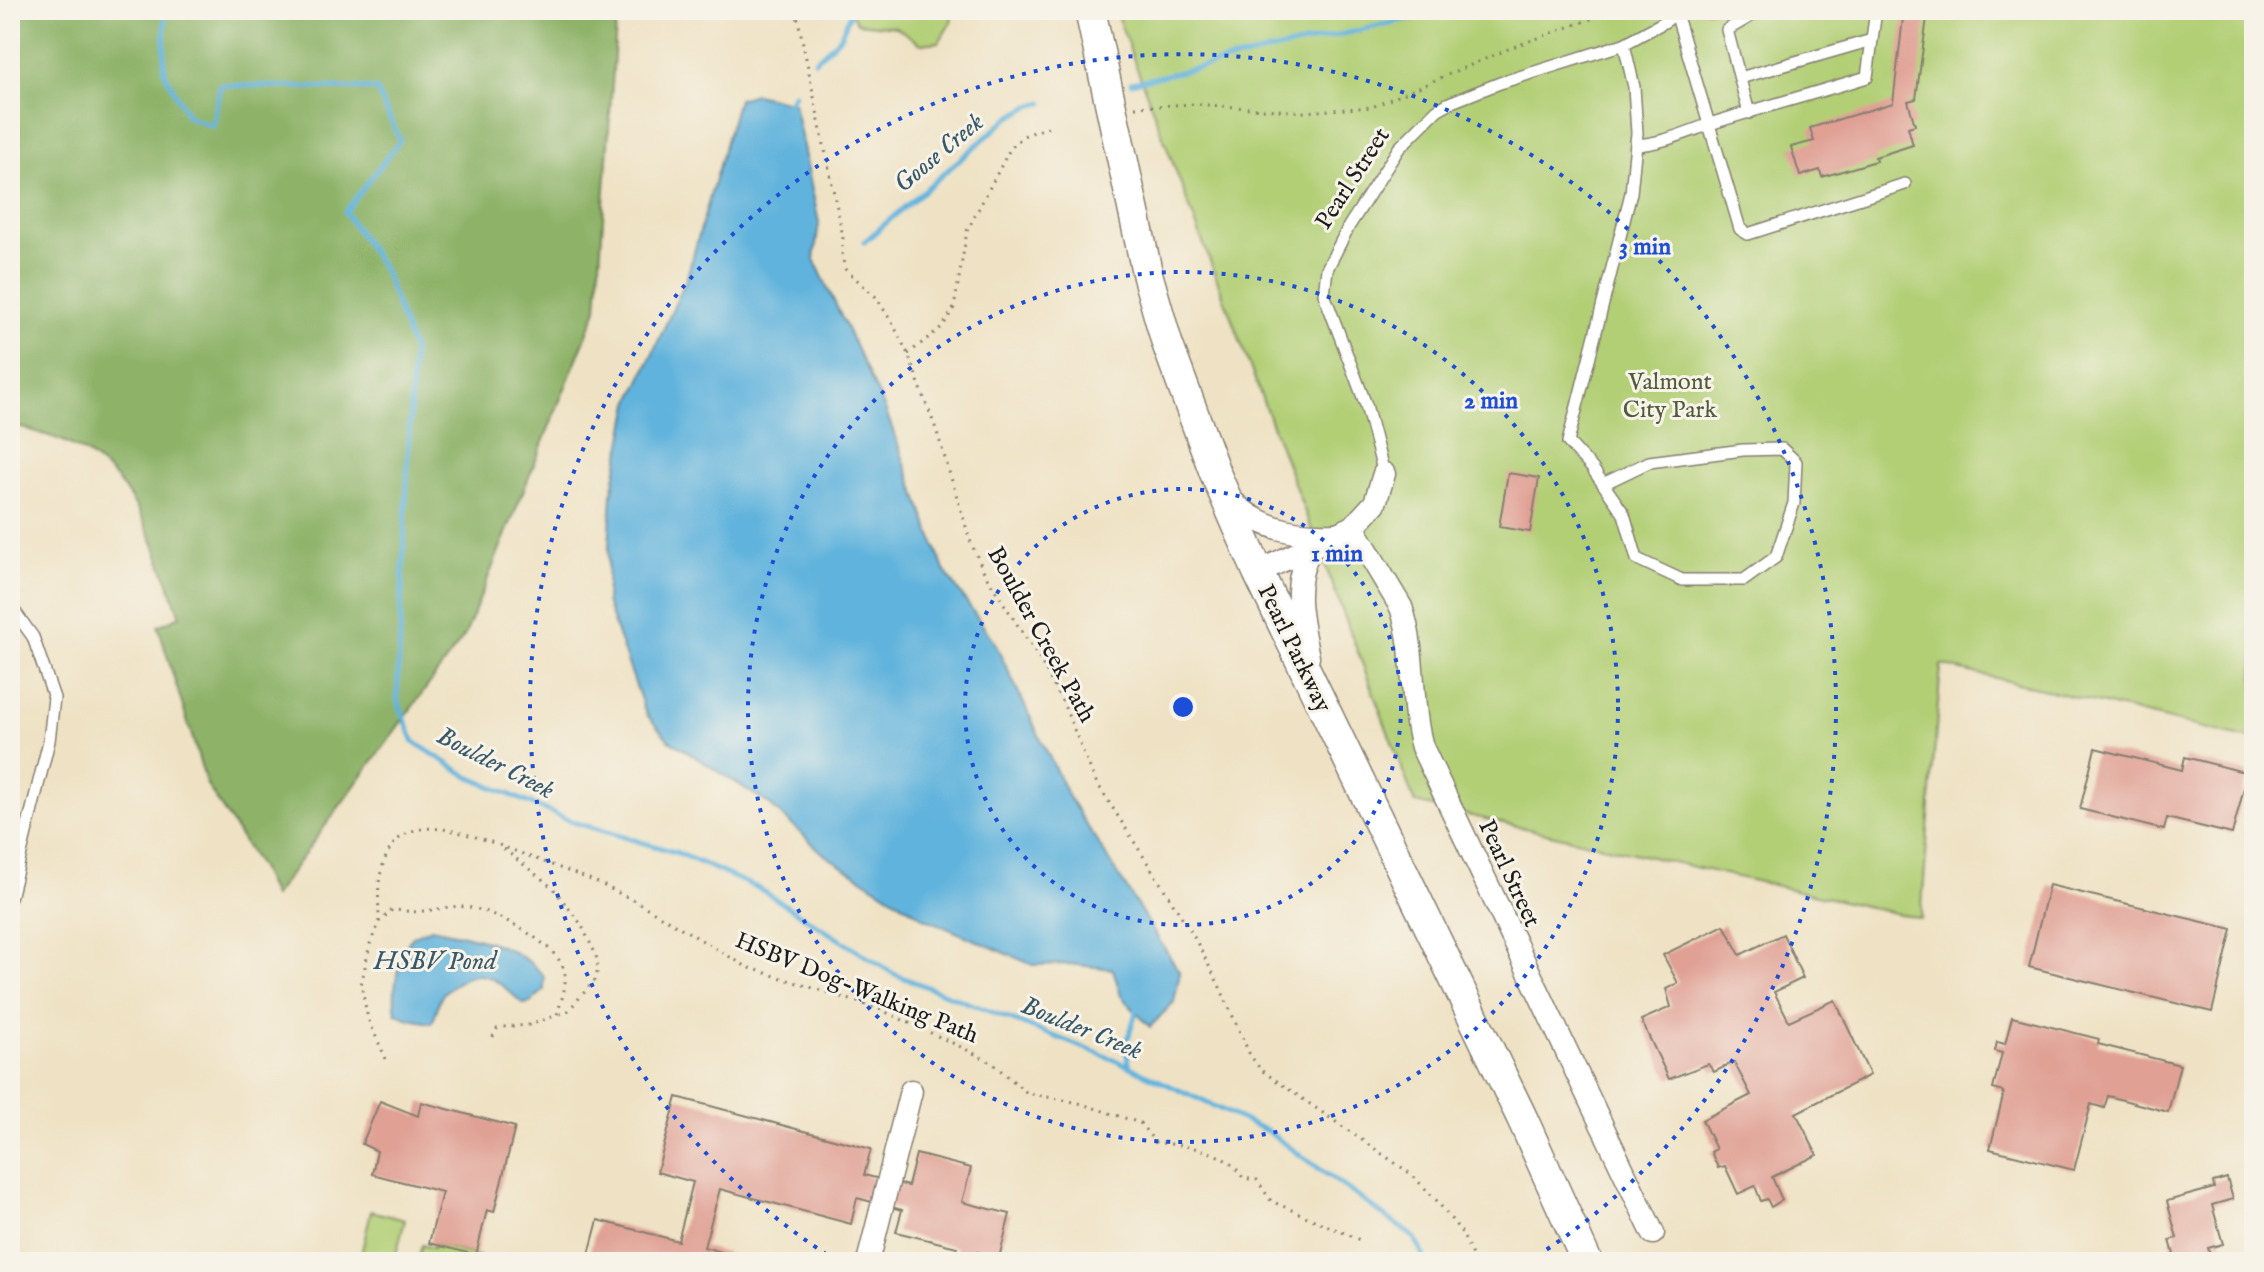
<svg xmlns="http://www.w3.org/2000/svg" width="2264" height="1272" viewBox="0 0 2264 1272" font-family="'IM FELL English',serif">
	<rect width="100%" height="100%" fill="#f7f3e8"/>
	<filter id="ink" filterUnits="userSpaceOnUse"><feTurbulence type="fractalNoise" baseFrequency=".0125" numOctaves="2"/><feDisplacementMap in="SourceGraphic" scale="16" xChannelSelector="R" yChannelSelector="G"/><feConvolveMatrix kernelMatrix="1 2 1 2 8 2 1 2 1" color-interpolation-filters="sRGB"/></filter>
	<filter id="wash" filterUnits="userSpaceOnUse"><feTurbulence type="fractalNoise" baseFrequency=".006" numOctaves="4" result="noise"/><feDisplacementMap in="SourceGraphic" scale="32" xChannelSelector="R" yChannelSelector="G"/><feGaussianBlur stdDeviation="1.8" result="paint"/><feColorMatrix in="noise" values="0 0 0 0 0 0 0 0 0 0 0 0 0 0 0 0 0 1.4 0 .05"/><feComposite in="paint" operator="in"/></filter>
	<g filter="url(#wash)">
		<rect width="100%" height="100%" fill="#efe2c4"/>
		<!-- green -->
		<g fill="#b2cf76" stroke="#677649" stroke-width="2">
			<path d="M850,10H953L951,22L939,42L921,44L896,27L857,23Z"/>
			<path d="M1115,10H2254V740L1941,665L1921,919L1415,803Z"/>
			<path d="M371,1211L405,1220L394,1262H362L360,1259Z"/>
			<path d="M435,1244L481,1257L480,1262H417L422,1245L433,1248Z"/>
		</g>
		<!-- forest -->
		<path fill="#8db267" stroke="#546742" stroke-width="2" d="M10,10H617L597,309L465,635L273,897L260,868L207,785L158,626L180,616C154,547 139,473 63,441C46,434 28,430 10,424Z"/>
		<!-- water -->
		<g fill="#61b3dd" stroke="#3e687c" stroke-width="2">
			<path d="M755,94L794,103L819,223L814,259L885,409L944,570L995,643L1067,794L1180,973L1174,1002L1150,1027L1121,996L1113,969L1069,964L1033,965L926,919L825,855L769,804L669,740L646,714L606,602L612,494L630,403L686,280L738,99Z"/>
			<path d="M431,928C470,936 519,944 544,977V990L530,1003L523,1004C503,986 485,963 458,982C453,985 447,989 443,994C436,1003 438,1015 431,1023L409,1019L396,1013C392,994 398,951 413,937C418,933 426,931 431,928Z"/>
		</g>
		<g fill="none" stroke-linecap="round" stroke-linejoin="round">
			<!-- stream -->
			<g stroke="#61b3dd" stroke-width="5">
				<path d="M165,10L164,71L188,117L213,126L220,85L376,89L400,140L345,212L384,271L413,350L397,699L414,742L469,777L573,822L678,853L760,889L894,974L1115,1060L1267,1131L1415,1238L1426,1262"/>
				<path d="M815,61L840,37L852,10"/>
				<path d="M1131,83L1447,10"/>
				<path d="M786,107L794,94"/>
				<path d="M864,242L1007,119L1030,106L1043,103"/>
				<path d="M1130,1067L1125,1048L1138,1006"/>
			</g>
		</g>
		<g id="blocks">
			<!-- building -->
			<g fill="#e0a094">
				<path d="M1904,10H1928L1916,99L1908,101L1915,125L1908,127L1913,145L1875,157L1876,161L1822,177L1820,170L1800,176L1791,147L1814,141L1810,128L1893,103Z"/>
				<path d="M1508,473L1539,478L1530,532L1499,527Z"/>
				<path d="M2095,748L2182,770L2185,757L2248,773L2232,834L2167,818L2164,830L2080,809Z"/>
				<path d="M2049,885L2232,929L2212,1012L2029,967Z"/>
				<path d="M1724,925L1740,955L1783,934L1803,978L1774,992L1789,1021L1835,1000L1870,1075L1796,1113L1817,1155L1772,1177L1782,1200L1771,1207L1767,1199L1761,1201L1755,1186L1738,1194L1725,1166L1718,1168L1711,1152L1716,1149L1702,1120L1751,1095L1734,1062L1714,1072L1708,1064L1669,1079L1641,1020L1671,1007L1666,989L1678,983L1663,955Z"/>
				<path d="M2012,1017L2099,1039L2098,1044L2180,1065L2168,1112L2108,1096L2104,1108L2091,1104L2074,1170L1990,1149L2004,1092L1993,1089L2002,1053L1995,1051L1997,1042L2005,1044Z"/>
				<path d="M677,1097L871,1149L864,1175L908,1186L916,1154L971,1168L962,1202L1010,1214L999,1258L977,1252L975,1262H953L957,1247L896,1232L902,1210L857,1198L851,1224L720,1189L704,1247L757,1262H587L598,1220L678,1241L693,1182L657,1172Z"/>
				<path d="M380,1101L418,1116L421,1102L515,1127L494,1212L487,1210L476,1255L429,1243L442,1192L372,1174L377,1151L362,1144Z"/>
				<path d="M2227,1178L2233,1199L2212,1205L2223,1244L2208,1248L2210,1256L2176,1262L2170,1240L2177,1238L2167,1201L2214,1188L2213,1182Z"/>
			</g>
		</g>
	</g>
	<g filter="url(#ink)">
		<use href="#blocks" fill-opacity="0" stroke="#867f70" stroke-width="2"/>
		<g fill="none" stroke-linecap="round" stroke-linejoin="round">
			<defs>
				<g id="lane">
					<path d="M1676,13L1740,229L1748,234L1905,184"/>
					<path d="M1740,78L1872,40"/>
					<path d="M1749,113L1727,30L1761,10"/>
					<path d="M1636,145C1664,143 1687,132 1713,123C1764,107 1816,93 1867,77L1876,10"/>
					<path d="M1384,474L1366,405L1324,294L1327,269L1349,226L1399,148L1437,110L1449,103L1500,83L1624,44L1666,21L1680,10"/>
					<path d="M1603,484L1649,462L1743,450L1782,449L1796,462L1794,503L1776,557L1744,580H1682L1637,559L1624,514L1592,468L1568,442L1631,193L1637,133L1634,87L1624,44"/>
					<path d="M10,605L33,637L54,698L49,741L10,898"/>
				</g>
				<g id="street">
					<path d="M1228,497C1256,528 1294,536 1335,534"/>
					<path d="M1353,527L1401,607C1417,652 1409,701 1422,747L1653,1233"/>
					<path d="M1258,572L1353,527L1375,503L1384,474"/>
					<path d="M1308,657C1300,618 1291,584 1311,548"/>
					<path d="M868,1262L911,1091"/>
				</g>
				<path id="secondary" d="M1090,10L1148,277L1167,343L1215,473L1258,572L1522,1118L1587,1262"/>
			</defs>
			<!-- lane casing -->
			<use href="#lane" stroke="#867f70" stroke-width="14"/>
			<!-- street casing -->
			<use href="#street" stroke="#867f70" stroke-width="25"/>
			<!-- secondary casing -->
			<use href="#secondary" stroke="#867f70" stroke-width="33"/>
			<!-- path -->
			<g stroke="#867f70" stroke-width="3" stroke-dasharray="2 6" stroke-linecap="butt">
				<path d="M796,10L843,237L842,256L845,269L876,297L893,324L908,354L936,429L971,543L985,574L1040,660L1063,703L1095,780L1192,933L1219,985L1250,1055L1261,1070L1411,1174L1437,1201L1462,1233L1475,1262"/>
				<path d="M1135,107L1194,104L1304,112L1372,107L1513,47L1616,10"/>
				<path d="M908,354L943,326L954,308L967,231L1010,149L1023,136L1048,127"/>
				<path d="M499,845L594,881L637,902L747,967L879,1009L959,1046L991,1062L1027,1093L1079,1103L1140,1123L1155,1142C1186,1146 1226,1149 1243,1178L1257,1180L1271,1201L1360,1240"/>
				<path d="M504,849L553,888L581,924L596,955L598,969L595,980L568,1011L558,1015"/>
				<path d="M379,922C379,906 377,887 381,872C396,808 452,829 497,844"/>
				<path d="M386,1059L368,1019L361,985L370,944L379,922L392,910C402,910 414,913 423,911C438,910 450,905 466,907C492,909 553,942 563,967C569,983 561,1000 557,1015L530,1025L503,1027L497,1029L490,1042"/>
			</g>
			<!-- lane -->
			<use href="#lane" stroke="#fff" stroke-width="11"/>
			<!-- street -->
			<use href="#street" stroke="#fff" stroke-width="22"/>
			<!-- secondary -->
			<use href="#secondary" stroke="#fff" stroke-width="30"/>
		</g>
	</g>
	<!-- distance rings -->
	<g fill="none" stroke="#1d4ed8" stroke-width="4" stroke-dasharray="4 8">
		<circle cx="1183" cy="707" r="218"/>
		<circle cx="1183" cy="707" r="435"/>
		<path d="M837 1261A653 653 0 1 1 1529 1261"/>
	</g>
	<g text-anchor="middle" stroke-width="6" stroke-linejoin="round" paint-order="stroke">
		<!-- street labels -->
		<g font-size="24" fill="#1c1c1c" stroke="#f7f3e8">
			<text transform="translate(1352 178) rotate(-57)" y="8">Pearl Street</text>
			<text transform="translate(1042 634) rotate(61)" y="8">Boulder Creek Path</text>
			<text transform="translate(1295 648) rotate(64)" y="8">Pearl Parkway</text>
			<text transform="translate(1510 873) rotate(65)" y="8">Pearl Street</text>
			<text transform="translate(857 987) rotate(22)" y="8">HSBV Dog-Walking Path</text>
		</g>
		<!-- park labels -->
		<g font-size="24" fill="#505b3c" stroke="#f7f3e8">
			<text x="1670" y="389">Valmont<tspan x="1670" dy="28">City Park</tspan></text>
		</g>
		<!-- water labels -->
		<g font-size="26" font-style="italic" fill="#385869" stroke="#f7f3e8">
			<text transform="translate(938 152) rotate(-40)" y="9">Goose Creek</text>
			<text transform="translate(496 762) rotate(27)" y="9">Boulder Creek</text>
			<text x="435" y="969">HSBV Pond</text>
			<text transform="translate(1082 1027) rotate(22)" y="9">Boulder Creek</text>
		</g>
	</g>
	<circle cx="1183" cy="707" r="12" fill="#1d4ed8" stroke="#f7f3e8" stroke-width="4"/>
	<g font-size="24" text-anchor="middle" font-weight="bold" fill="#1d4ed8" stroke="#f7f3e8" stroke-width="6" stroke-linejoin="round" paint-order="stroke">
		<text x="1645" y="254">3 min</text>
		<text x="1491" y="408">2 min</text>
		<text x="1337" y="561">1 min</text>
	</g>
	<!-- margin -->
	<rect width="2264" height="1272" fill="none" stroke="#f7f3e8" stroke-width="40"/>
</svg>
